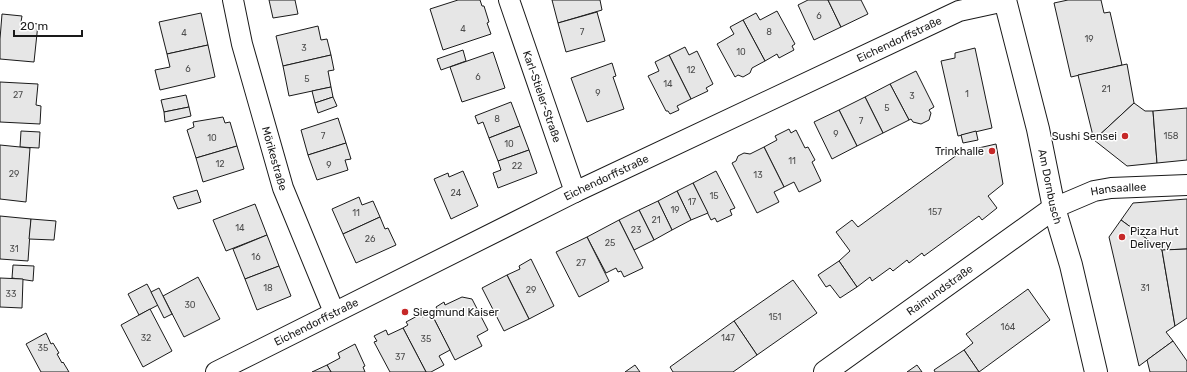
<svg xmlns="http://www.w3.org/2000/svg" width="1187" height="372" viewBox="0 0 1187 372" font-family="Rubik,sans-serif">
	<rect width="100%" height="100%" fill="#fff"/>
	<!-- building -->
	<g fill="#e6e6e6" stroke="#1a1a1a">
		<path d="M269,0H295L298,14L273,18Z"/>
		<path d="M458,0H480L482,6H484L489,22L487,23L491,34L443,50L430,9Z"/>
		<path d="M552,0H600L602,10L558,23Z"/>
		<path d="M808,0H828L841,27L814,40L798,5Z"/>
		<path d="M828,0H861L868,14L841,27Z"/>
		<path d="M1068,0H1101L1104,13L1110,12L1122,65L1071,77L1054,3Z"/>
		<path d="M777,11L795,44L792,46L794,50L779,58L777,54L765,61L743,20L756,13L760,20Z"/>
		<path d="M597,12L605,41L566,52L558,23Z"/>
		<path d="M201,13L208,45L167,54L159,22Z"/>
		<path d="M2,14L22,16L21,22L38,24L34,62L0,59V39Z"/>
		<path d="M743,20L765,61L752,68L750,73L743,77L738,75L735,77L717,44L734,34L730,27Z"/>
		<path d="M318,26L321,40L327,39L331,55L283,66L276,36Z"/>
		<path d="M208,45L215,77L160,90L155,70L170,67L167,54Z"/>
		<path d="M685,47L689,55L697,51L713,84L706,88L708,91L691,99L669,55Z"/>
		<path d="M975,48L992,128L958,136L941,61L955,58V53Z"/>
		<path d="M463,50L466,61L441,70L437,59Z"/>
		<path d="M493,52L505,88L462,102L450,67Z"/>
		<path d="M331,55L334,70L328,71L331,87L289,96L283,66Z"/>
		<path d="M669,55L691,99L677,106L679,110L670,114L668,111H666L648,76L659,71L655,62Z"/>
		<path d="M612,63L616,76L613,77L624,109L587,122L571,78Z"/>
		<path d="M1127,64L1134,103L1094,140L1078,75Z"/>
		<path d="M916,71L934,107L929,110L931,113L929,120L921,124L913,122L911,119L909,120L890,84Z"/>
		<path d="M0,82L38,84L36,105L41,106L40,124L0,122Z"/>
		<path d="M890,84L909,120L883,133L865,97Z"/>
		<path d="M331,87L333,97L315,103L312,91Z"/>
		<path d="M186,95L189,107L164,112L161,100Z"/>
		<path d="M333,97L337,106L318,113L315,103Z"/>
		<path d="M865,97L883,133L857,146L839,110Z"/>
		<path d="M511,102L520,126L489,138L483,122L478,124L475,116Z"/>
		<path d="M1134,103L1145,111H1153L1157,163L1127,166L1094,140Z"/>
		<path d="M189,107L191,116L165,122L164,112Z"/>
		<path d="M1187,108V160L1157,163L1153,111Z"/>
		<path d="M839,110L857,146L832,159L814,122Z"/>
		<path d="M223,117L225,123L230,122L237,146L196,158L187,130L194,127L193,122Z"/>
		<path d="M338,118L346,143L308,155L301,130Z"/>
		<path d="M520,126L529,150L498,161L489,138Z"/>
		<path d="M789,129L791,133L796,130L805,148L808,147L815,160L812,162L821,181L799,192L794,182L784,187L764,147L777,140L775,136Z"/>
		<path d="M21,131L40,132L39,148L20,147Z"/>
		<path d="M976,131L978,140L963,143L961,135Z"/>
		<path d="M346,143L351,159L345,160L348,170L317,180L308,155Z"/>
		<path d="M996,144L1003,184L988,196L997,208L982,220L979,216L924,256L922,253L909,263L907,260L893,271L890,268L872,281L870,277L857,287L839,261L850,251L836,232L852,220L858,227L961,152Z"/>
		<path d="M0,145L30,148L26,202L0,199Z"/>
		<path d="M237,146L244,169L203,182L196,158Z"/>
		<path d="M764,147L784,187L774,192L779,202L757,213L732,163L736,161L738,156L744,153L750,154Z"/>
		<path d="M529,150L537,173L498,188L493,173L501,170L498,161Z"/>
		<path d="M463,171L478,206L451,219L434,179L448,173L449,177Z"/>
		<path d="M716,171L735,208L730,210L732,215L717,222L715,218L711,220L693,183Z"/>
		<path d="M693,183L708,213L691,220L677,191Z"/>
		<path d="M197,190L201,202L178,209L173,197Z"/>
		<path d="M677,191L691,220L672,230L658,201Z"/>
		<path d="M359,197L362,205L373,201L380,217L343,234L332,209Z"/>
		<path d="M1187,199V249L1162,250L1121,220L1133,203Z"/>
		<path d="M658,201L672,230L654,240L639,210Z"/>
		<path d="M255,204L267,235L226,251L213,220Z"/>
		<path d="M639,210L654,240L634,250L619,220Z"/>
		<path d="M0,216L31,219L28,261L0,259Z"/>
		<path d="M380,217L385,229L388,228L396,245L356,263L343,234Z"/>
		<path d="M31,219L56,221L54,240L29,239Z"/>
		<path d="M619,220L643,268L624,277L621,271L618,272L616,268L606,273L587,237Z"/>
		<path d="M1121,220L1162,250L1175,326L1166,332L1173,341L1139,366L1109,237Z"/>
		<path d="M267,235L279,266L245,279L233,249Z"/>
		<path d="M587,237L609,281L579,297L556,252Z"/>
		<path d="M1187,249V318L1175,326L1162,250Z"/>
		<path d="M531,259L554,306L529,319L507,275L520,269L519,266Z"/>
		<path d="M839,261L857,287L840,298L830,285L826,287L818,275Z"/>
		<path d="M13,265L34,266L33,281L12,278Z"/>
		<path d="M279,266L291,296L257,310L245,279Z"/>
		<path d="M507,275L529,319L504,331L482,288Z"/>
		<path d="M198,277L220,319L184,337L163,296Z"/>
		<path d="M0,278L23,279L22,308L0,307Z"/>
		<path d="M793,280L817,313L757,355L734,321Z"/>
		<path d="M147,284L158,305L139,315L128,294Z"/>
		<path d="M159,288L172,314L164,318L151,292Z"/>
		<path d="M1028,289L1050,320L979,372L964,350L973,343L966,334Z"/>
		<path d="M462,297L472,299L488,330L477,336L482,346L455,360L431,313L437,309L436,307L444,302L445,305Z"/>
		<path d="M150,309L172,351L143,367L121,325Z"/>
		<path d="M431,313L450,350L439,356L444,365L431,372H426L403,328L408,325L406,322L421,314L422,317Z"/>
		<path d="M734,321L757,355L733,372H673L670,367Z"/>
		<path d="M403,328L426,372H390L374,342L377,341L374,336L386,330L388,335Z"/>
		<path d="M46,333L51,344L53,343L59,353L57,354L62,363L63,362L69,372H41L26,344Z"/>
		<path d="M1173,341L1187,361V372H1150L1147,360Z"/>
		<path d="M355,344L365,366L363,367L365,372H331L327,365L340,358L338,353Z"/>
		<path d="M964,350L979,372H935L934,370Z"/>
		<path d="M327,365L331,372H312Z"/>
		<path d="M635,365L640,372H625Z"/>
		<path d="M917,365L922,372H907Z"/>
	</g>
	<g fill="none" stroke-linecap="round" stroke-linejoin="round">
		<defs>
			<g id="minor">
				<path id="s1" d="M233,0L242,44L283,188L334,312"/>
				<path id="s2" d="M509,0L575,192"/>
				<path id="s3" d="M1054,208L1094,191L1111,188L1187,185"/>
				<path id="s4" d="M216,372L575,192L959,11L1005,1"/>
			</g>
			<g id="tertiary">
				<path id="s5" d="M825,372L1054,208"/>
			</g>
			<g id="secondary">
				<path id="s6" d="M1005,0L1038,129L1054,208L1071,265L1096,372"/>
			</g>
		</defs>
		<!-- minor casing -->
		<use href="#minor" stroke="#1a1a1a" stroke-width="22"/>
		<!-- tertiary casing -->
		<use href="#tertiary" stroke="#1a1a1a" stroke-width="24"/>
		<!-- secondary casing -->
		<use href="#secondary" stroke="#1a1a1a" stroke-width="24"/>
		<!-- minor -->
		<use href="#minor" stroke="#fff" stroke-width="20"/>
		<!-- tertiary -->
		<use href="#tertiary" stroke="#fff" stroke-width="22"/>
		<!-- secondary -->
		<use href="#secondary" stroke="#fff" stroke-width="22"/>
	</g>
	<!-- markers -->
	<g fill="#c62828" stroke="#fff" stroke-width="1.5">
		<circle cx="1125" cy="136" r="4"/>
		<circle cx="992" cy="151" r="4"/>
		<circle cx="1122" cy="237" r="4"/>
		<circle cx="405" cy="312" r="4"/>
	</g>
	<g text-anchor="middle" stroke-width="3" stroke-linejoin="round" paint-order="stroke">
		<!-- number labels -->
		<g font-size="9" fill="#4d4d4d">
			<text x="819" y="19">6</text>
			<text x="463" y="32">4</text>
			<text x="582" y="35">7</text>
			<text x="769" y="35">8</text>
			<text x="184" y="36">4</text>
			<text x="1089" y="42">19</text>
			<text x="304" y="51">3</text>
			<text x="741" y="55">10</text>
			<text x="188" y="72">6</text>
			<text x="691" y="73">12</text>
			<text x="478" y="80">6</text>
			<text x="307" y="82">5</text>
			<text x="668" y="87">14</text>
			<text x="1106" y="92">21</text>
			<text x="598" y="96">9</text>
			<text x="967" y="97">1</text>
			<text x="18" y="98">27</text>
			<text x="912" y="99">3</text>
			<text x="887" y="111">5</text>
			<text x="497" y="122">8</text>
			<text x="861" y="124">7</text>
			<text x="836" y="137">9</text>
			<text x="323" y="139">7</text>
			<text x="1171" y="139">158</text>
			<text x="212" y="141">10</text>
			<text x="509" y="147">10</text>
			<text x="792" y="164">11</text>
			<text x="220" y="167">12</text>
			<text x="329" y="168">9</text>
			<text x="517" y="169">22</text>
			<text x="14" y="177">29</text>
			<text x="758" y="178">13</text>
			<text x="456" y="196">24</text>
			<text x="714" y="199">15</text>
			<text x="692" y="205">17</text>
			<text x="675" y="213">19</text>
			<text x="935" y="215">157</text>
			<text x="356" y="216">11</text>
			<text x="656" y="223">21</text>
			<text x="240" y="231">14</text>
			<text x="636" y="233">23</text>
			<text x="370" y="242">26</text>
			<text x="610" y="246">25</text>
			<text x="14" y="252">31</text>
			<text x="256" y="260">16</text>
			<text x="581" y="266">27</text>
			<text x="268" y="291">18</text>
			<text x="1145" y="291">31</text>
			<text x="531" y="293">29</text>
			<text x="11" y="297">33</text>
			<text x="190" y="308">30</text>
			<text x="775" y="320">151</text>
			<text x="1008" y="330">164</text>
			<text x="146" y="341">32</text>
			<text x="728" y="341">147</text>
			<text x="426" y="342">35</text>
			<text x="43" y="351">35</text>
			<text x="400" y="360">37</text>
		</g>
		<!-- street labels -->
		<g font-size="11" fill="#1a1a1a" stroke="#fff">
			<text dy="4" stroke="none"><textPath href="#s4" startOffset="760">Eichendorffstraße</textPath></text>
			<text dy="4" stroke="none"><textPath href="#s2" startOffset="102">Karl-Stieler-Straße</textPath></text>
			<text dy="4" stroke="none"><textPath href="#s1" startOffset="164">Mörikestraße</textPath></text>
			<text dy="4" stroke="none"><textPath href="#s4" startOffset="436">Eichendorffstraße</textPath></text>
			<text dy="4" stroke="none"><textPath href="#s6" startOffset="192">Am Dornbusch</textPath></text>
			<text dy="4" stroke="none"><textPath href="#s3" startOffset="68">Hansaallee</textPath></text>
			<text dy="4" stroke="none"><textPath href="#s5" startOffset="141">Raimundstraße</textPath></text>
			<text dy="4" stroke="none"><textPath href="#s4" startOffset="112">Eichendorffstraße</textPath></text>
		</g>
		<!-- poi labels -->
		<g font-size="11" fill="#1a1a1a" stroke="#fff" text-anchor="end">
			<text x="1117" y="140">Sushi Sensei</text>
			<text x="984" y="155">Trinkhalle</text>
			<text x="1130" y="235" text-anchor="start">Pizza Hut<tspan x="1130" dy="13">Delivery</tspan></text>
			<text x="413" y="316" text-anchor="start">Siegmund Kaiser</text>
		</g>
	</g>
	<!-- scale -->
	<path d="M14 30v6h68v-6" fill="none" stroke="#1a1a1a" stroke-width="2"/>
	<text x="20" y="30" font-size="12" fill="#1a1a1a" stroke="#ffffff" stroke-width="3" paint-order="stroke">20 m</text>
</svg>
